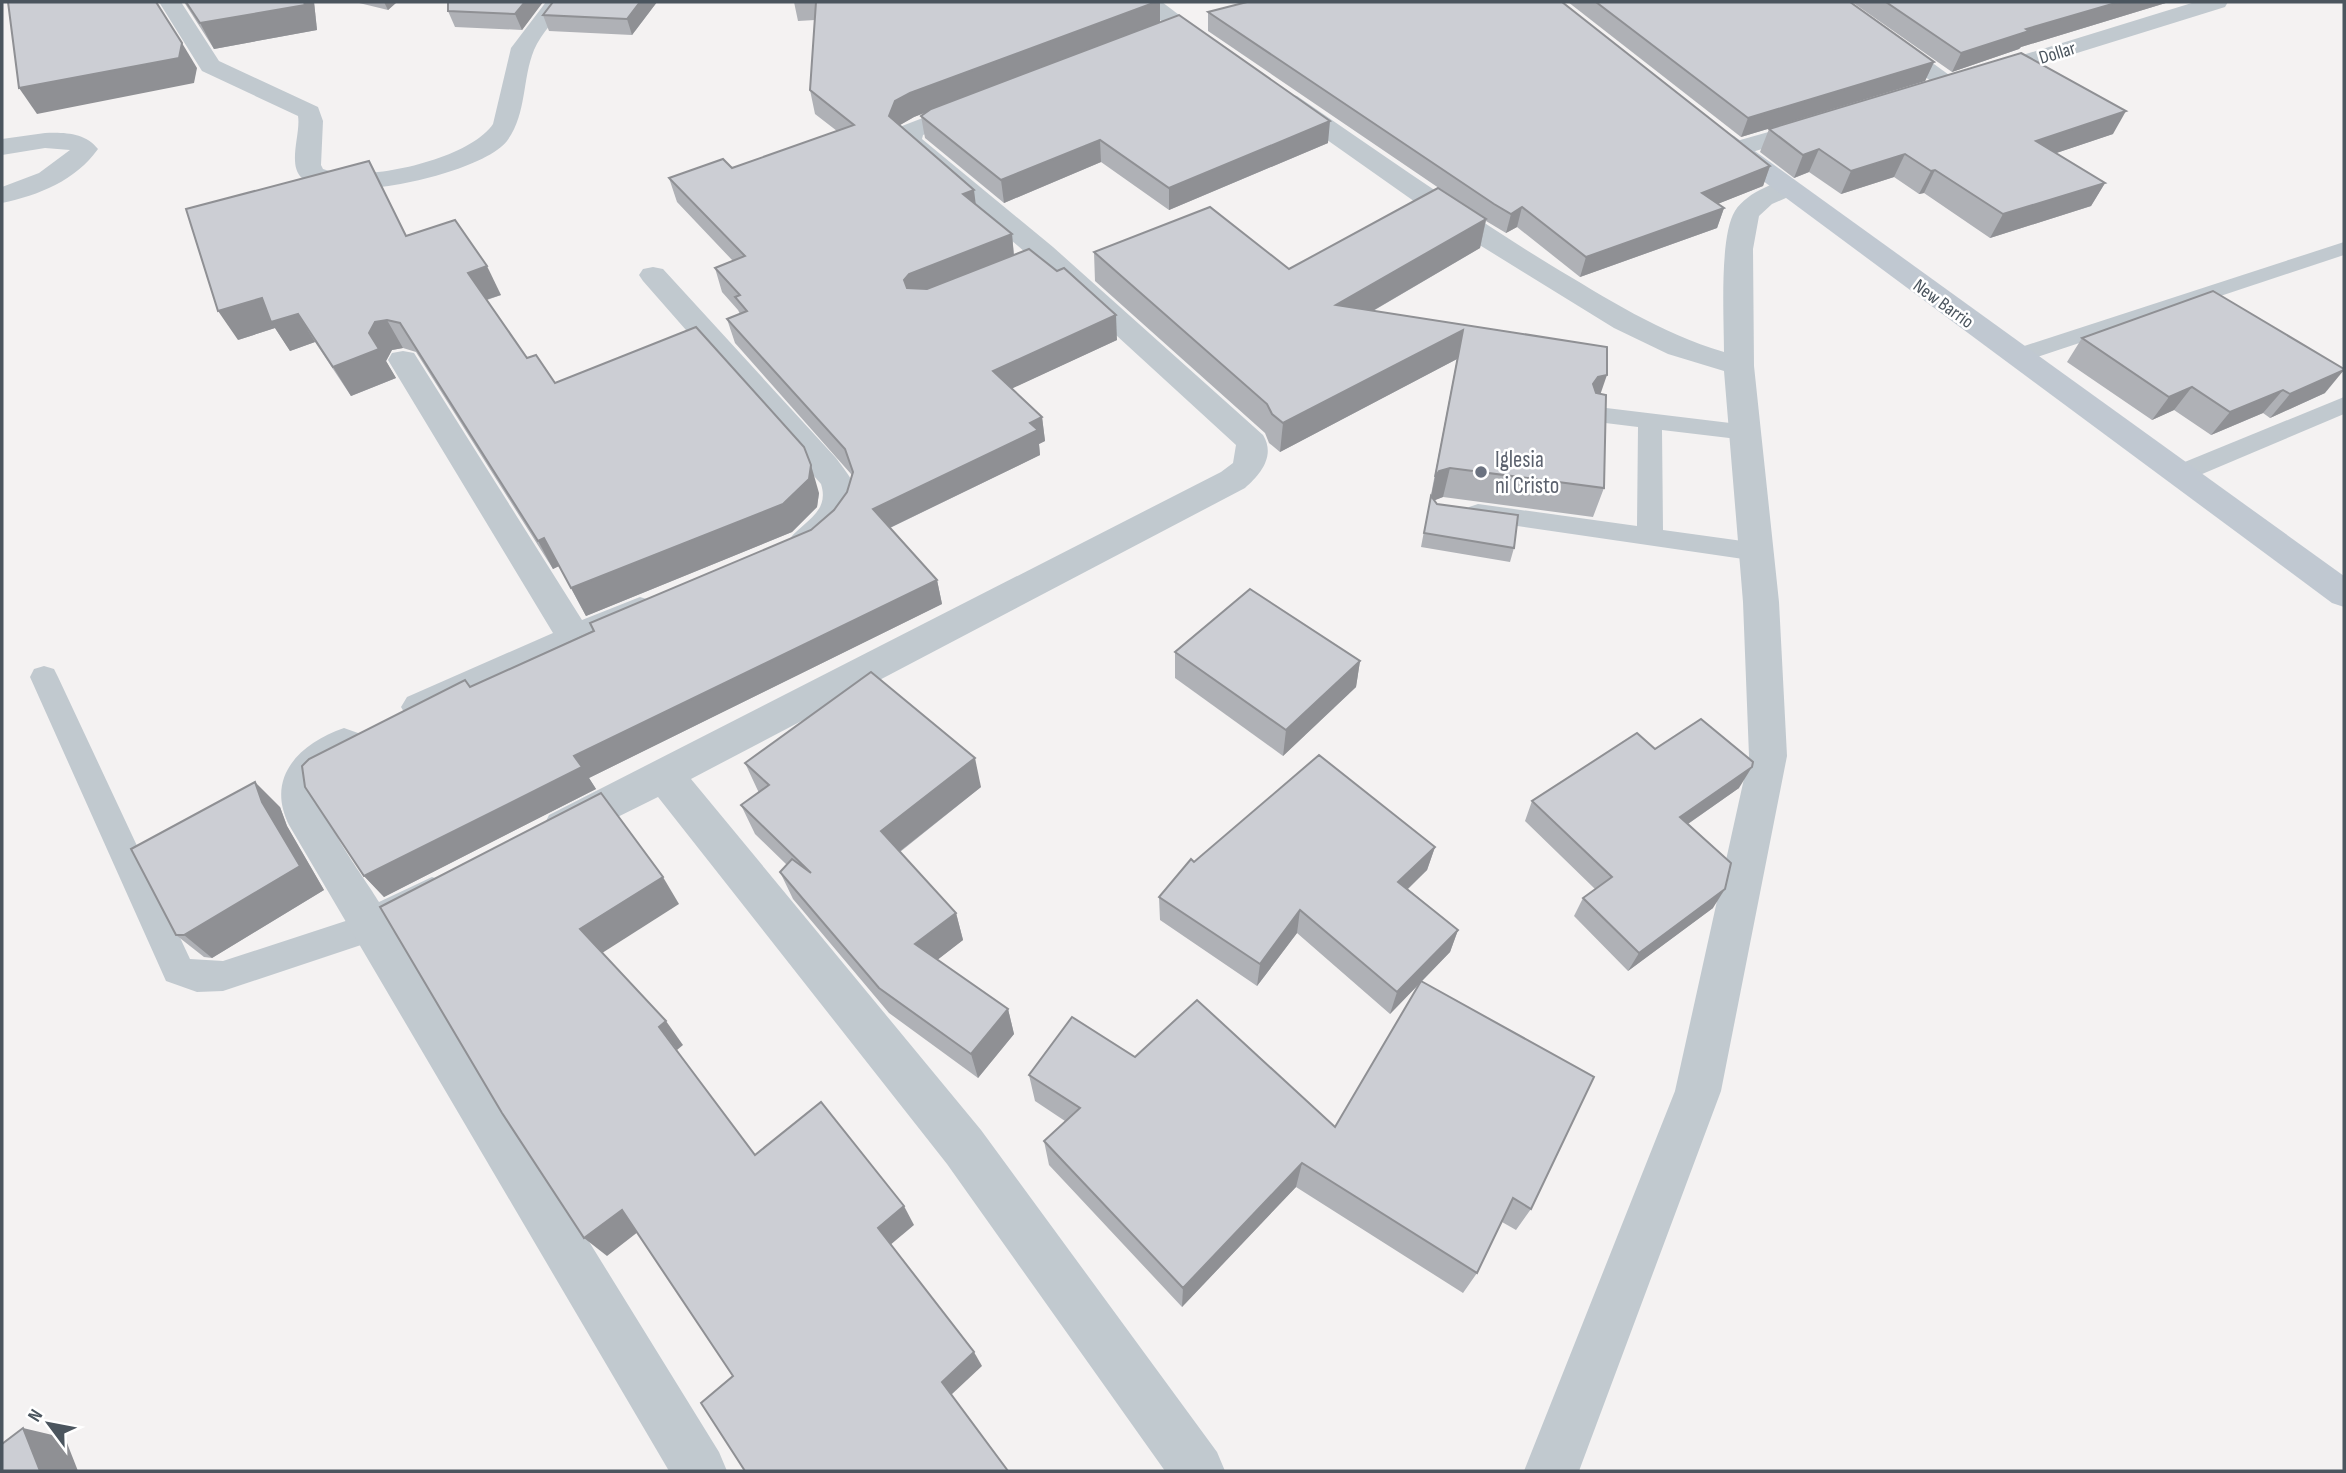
<svg xmlns="http://www.w3.org/2000/svg" width="2346" height="1473" viewBox="0 0 2346 1473" font-family="'Sofia Sans Condensed',sans-serif">
	<rect width="100%" height="100%" fill="#f4f2f2"/>
	<g fill="none" stroke-linecap="round" stroke-linejoin="round">
		<!-- service -->
		<g fill="#c1c9cf" fill-rule="evenodd">
			<path d="M2344,242V255L2025,361H2009L2005,356L2009,351Z"/>
			<path d="M2344,397V414L2188,480L2179,483L2170,480L2166,474L2170,468Z"/>
			<path d="M1598,407L1755,426L1758,432L1755,438L1746,440L1662,430L1663,530L1757,543L1766,545L1770,552L1766,559L1757,561L1469,519L1465,513L1469,507L1478,504L1637,526L1638,427L1589,421L1586,415L1589,409Z"/>
			<path d="M44,666L54,669L58,677L190,959L223,961L370,913L382,918L387,928L382,938L223,991L197,992L166,981L30,677L34,669Z"/>
		</g>
		<!-- minor -->
		<g fill="#c1c9cf" fill-rule="evenodd">
			<path d="M159,2H181L219,61L318,107L323,121L321,165L323,169C361,184 469,160 493,124L511,48L546,2H568C558,17 541,33 534,50C522,79 527,114 507,141C481,174 335,207 302,178C287,165 301,133 298,116L202,71Z"/>
			<path d="M1137,2H1162L1224,49L1220,54H1204Z"/>
			<path d="M1823,2H1848L1963,85L1959,90H1943Z"/>
			<path d="M2195,2H2228L2225,7L1990,80H1974L1970,75L1974,70Z"/>
			<path d="M1288,94L1297,96C1380,153 1463,211 1549,264C1606,298 1660,333 1724,352C1724,320 1719,236 1735,211C1741,201 1753,193 1764,188C1775,183 1783,179 1795,182L1799,188L1795,194L1772,204L1759,216L1753,249L1754,366L1779,602L1787,756L1721,1091L1579,1471H1524L1675,1091L1749,756L1743,602L1724,371L1668,354L1614,328L1452,228L1279,106L1276,101L1279,96Z"/>
			<path d="M972,99L981,101L984,106L981,111L923,135L922,139L1053,247L1263,435C1276,456 1260,475 1245,488L691,779L981,1130L1217,1452L1225,1471H1165L947,1164L658,797L563,844L549,839L543,827L549,815L1221,472L1233,463L1236,445L1033,259L896,141L902,126Z"/>
			<path d="M1814,119L1823,121L1826,126L1823,131L1735,157L1726,154L1722,149L1726,144Z"/>
			<path d="M45,133C64,132 86,133 98,149C75,181 39,195 2,203V187L39,173L70,150L45,148L2,155V139Z"/>
			<path d="M653,267L663,269L836,458C843,468 854,480 856,492C859,523 821,561 791,553L786,544C798,523 831,515 821,484L643,281L639,275L643,269Z"/>
			<path d="M403,351L414,353L582,620L640,597L653,601L658,610L653,619L420,722L407,717L401,707L407,697L553,633L388,360L392,353Z"/>
			<path d="M344,728L358,733L363,744C354,761 324,770 320,785C313,811 365,878 379,902L432,877L447,882L453,895L447,908L399,934L719,1452L727,1471H669L289,825C265,777 300,743 344,728Z"/>
		</g>
		<!-- secondary -->
		<path fill="#c0c8d1" fill-rule="evenodd" d="M1725,133L1734,136L2344,576V607L2332,603L1716,146L1712,141L1716,136Z"/>
	</g>
	<!-- wall -->
	<g fill="#afb1b6">
		<path d="M184,2H314L317,30L214,49Z"/>
		<path d="M355,2H397L388,10Z"/>
		<path d="M543,2L522,30L455,27L448,11Z"/>
		<path d="M553,2H657L632,35L549,31L543,15Z"/>
		<path d="M794,2H1160V23L1328,143L1169,210L1101,162L1004,203L925,138L921,116L928,111L914,117L900,125L976,205L1012,234L1014,255L1117,340L1012,388L1042,417L1045,441L1039,444L1040,455L890,528L937,580L942,604L589,778L596,789L384,897L364,876L470,687L811,530L834,510L847,492L852,476L851,474L735,343L727,319L740,314L738,310L722,292L715,268L733,261L677,202L669,178L732,168L837,131L815,114L810,90L815,20L798,21Z"/>
		<path d="M1568,2H1850L1934,62L1925,81L1741,137Z"/>
		<path d="M1852,2H2169L2021,47L2019,49L1952,72Z"/>
		<path d="M1208,12L1770,166L1763,186L1717,204L1724,208L1717,228L1580,277L1517,227L1506,233L1486,221L1480,248L1373,311L1601,394L1604,488L1593,517L1443,497L1434,500L1437,504L1514,548L1510,562L1421,547L1457,359L1280,452L1269,443L1265,433L1095,281L1094,252L1289,269L1455,199L1208,31Z"/>
		<path d="M1769,129L2113,134L2056,153L2105,183L2091,206L1990,238L1924,193L1919,194L1894,177L1841,194L1809,172L1794,178L1760,152Z"/>
		<path d="M407,236L501,295L487,300L527,358L555,383L819,493L817,507L792,532L586,616L559,566L553,569L416,352L403,348L392,350L386,361L396,378L351,396L315,342L290,351L275,328L238,340Z"/>
		<path d="M2082,338L2325,393L2270,418L2263,413L2211,435L2174,410L2152,420L2067,362Z"/>
		<path d="M1175,652L1360,661L1356,687L1283,756L1175,678Z"/>
		<path d="M1655,749L1739,788L1688,824L1713,908L1628,971L1574,916L1583,898L1595,889L1525,821L1532,801Z"/>
		<path d="M745,763L981,787L900,852L956,913L963,940L937,960L1008,1009L1014,1034L978,1078L889,1013L793,899L780,872L787,865L755,834L741,805L759,793Z"/>
		<path d="M280,807L287,826L324,890L212,958L204,957L176,935Z"/>
		<path d="M1435,847L1427,870L1408,889L1458,930L1450,952L1422,981L1531,1209L1516,1230L1502,1222L1477,1273L1463,1293L1296,1187L1182,1307L1049,1165L1044,1141L1065,1121L1035,1101L1029,1075L1135,1057L1335,1127L1419,984L1390,1014L1297,933L1257,986L1160,920L1159,897L1194,862Z"/>
	</g>
	<!-- shaded-wall -->
	<g fill="#8f9094">
		<path d="M304,2H314L317,30L214,49L200,23Z"/>
		<path d="M384,2H397L388,10Z"/>
		<path d="M525,2H543L522,30L515,14Z"/>
		<path d="M640,2H657L632,35L627,19Z"/>
		<path d="M1156,2H1160V23L914,117L900,125L889,116L895,101L910,93Z"/>
		<path d="M2119,2H2169L2021,47L2019,49L1952,72L1961,53L2026,29Z"/>
		<path d="M182,43L197,68L194,83L37,114L19,88Z"/>
		<path d="M1934,62L1925,81L1741,137L1748,118Z"/>
		<path d="M2126,111L2113,134L2024,164L2036,141Z"/>
		<path d="M1330,121L1328,143L1169,210V188Z"/>
		<path d="M1100,140L1101,162L1004,203L1001,180Z"/>
		<path d="M1819,149L1809,172L1794,178L1803,155Z"/>
		<path d="M1905,154L1894,177L1841,194L1851,171Z"/>
		<path d="M1770,166L1763,186L1695,213L1702,193Z"/>
		<path d="M1935,170L1924,193L1919,194L1931,171Z"/>
		<path d="M2105,183L2091,206L1990,238L2003,214Z"/>
		<path d="M974,190L977,214L963,194Z"/>
		<path d="M1522,207L1517,227L1506,233L1511,214Z"/>
		<path d="M1724,208L1717,228L1580,277L1586,257Z"/>
		<path d="M1486,219L1480,248L1333,334L1336,305Z"/>
		<path d="M1012,234L1014,258L909,305L904,280L909,274Z"/>
		<path d="M487,266L501,295L482,301L468,273Z"/>
		<path d="M262,298L298,314L315,342L290,351L275,328L238,340L218,311Z"/>
		<path d="M1116,315L1117,340L996,396L993,371Z"/>
		<path d="M387,320L403,348L392,350L386,361L396,378L351,396L333,367L369,333L375,322Z"/>
		<path d="M1463,330L1457,359L1280,452L1283,423Z"/>
		<path d="M2344,370L2325,393L2270,418L2290,394Z"/>
		<path d="M1607,375L1597,404L1593,384L1598,377Z"/>
		<path d="M2192,387L2174,410L2152,420L2169,397Z"/>
		<path d="M2283,390L2263,413L2211,435L2230,412Z"/>
		<path d="M1042,417L1045,441L1039,444L1040,455L879,533L873,509Z"/>
		<path d="M811,465L819,493L817,507L792,532L586,616L571,588Z"/>
		<path d="M1450,468L1443,497L1433,501L1429,506L1435,477L1439,471Z"/>
		<path d="M544,538L559,566L553,569L538,541Z"/>
		<path d="M937,580L942,604L589,778L596,789L384,897L364,876L574,756Z"/>
		<path d="M1360,661L1356,687L1283,756L1286,730Z"/>
		<path d="M975,758L981,787L890,859L881,831Z"/>
		<path d="M1752,767L1739,788L1669,837L1680,817Z"/>
		<path d="M255,782L280,807L287,826L324,890L212,958L184,935L262,802Z"/>
		<path d="M1435,847L1427,870L1391,905L1398,882Z"/>
		<path d="M663,877L679,904L599,955L580,929Z"/>
		<path d="M1725,889L1713,908L1628,971L1639,953Z"/>
		<path d="M1300,910L1297,933L1257,986L1260,964Z"/>
		<path d="M956,913L963,940L923,971L915,944Z"/>
		<path d="M1458,930L1450,952L1390,1014L1397,992Z"/>
		<path d="M1008,1009L1014,1034L978,1078L971,1054Z"/>
		<path d="M666,1021L683,1045L677,1050L659,1027Z"/>
		<path d="M1302,1163L1296,1187L1182,1307L1183,1288Z"/>
		<path d="M904,1206L914,1225L889,1246L878,1228Z"/>
		<path d="M622,1210L643,1228L607,1256L584,1238Z"/>
		<path d="M974,1352L982,1366L951,1395L942,1382Z"/>
		<path d="M23,1428L65,1438L78,1471H40Z"/>
	</g>
	<!-- building -->
	<g fill="#ccced4" stroke="#8f9094" stroke-width="2">
		<path d="M8,2H156L182,43L179,58L19,88Z"/>
		<path d="M186,2H304L305,5L200,23Z"/>
		<path d="M448,2H525L515,14L448,11Z"/>
		<path d="M553,2H640L627,19L543,15Z"/>
		<path d="M816,2H1156L910,93L895,101L889,116L974,190L963,194L1012,234L909,274L904,280L907,288L927,289L1029,249L1057,271L1064,268L1116,315L993,371L1042,417L1030,423L1038,430L873,509L937,580L574,756L582,767L364,876L305,787L302,766L309,759L465,680L470,687L594,631L590,623L811,530L834,510L847,492L853,472L845,449L727,319L747,311L735,297L740,295L715,268L745,256L669,178L723,159L732,168L854,125L810,90Z"/>
		<path d="M1247,2H1562L1770,166L1702,193L1724,208L1586,257L1522,207L1511,214L1494,204L1208,12Z"/>
		<path d="M1596,2H1850L1934,62L1748,118Z"/>
		<path d="M1886,2H2119L2026,29L2029,31L1961,53Z"/>
		<path d="M1179,15L1330,121L1169,188L1100,140L1001,180L921,116L931,109Z"/>
		<path d="M2021,53L2126,111L2036,141L2105,183L2003,214L1935,170L1931,171L1905,154L1851,171L1819,149L1803,155L1769,129Z"/>
		<path d="M369,161L406,236L455,220L487,266L468,273L527,358L536,355L555,383L696,327L804,447L811,465L809,479L783,504L571,588L544,538L538,541L400,323L387,320L375,322L369,333L379,349L333,367L298,314L271,322L262,298L218,311L186,209Z"/>
		<path d="M1438,188L1486,219L1336,305L1607,347V375L1598,377L1593,384L1596,393L1606,395L1604,488L1450,468L1439,471L1435,477L1463,330L1283,423L1272,414L1267,404L1094,252L1210,207L1289,269Z"/>
		<path d="M2213,291L2344,369V370L2290,394L2283,390L2230,412L2192,387L2169,397L2082,338Z"/>
		<path d="M1431,496L1437,504L1518,515L1514,548L1424,533Z"/>
		<path d="M1250,589L1360,661L1286,730L1175,652Z"/>
		<path d="M871,672L975,758L881,831L956,913L915,944L1008,1009L971,1054L879,988L780,872L792,859L811,873L741,805L769,785L745,763Z"/>
		<path d="M1701,719L1753,762L1752,767L1680,817L1731,863L1725,889L1639,953L1583,898L1612,877L1532,801L1637,733L1655,749Z"/>
		<path d="M1319,755L1435,847L1398,882L1458,930L1397,992L1300,910L1260,964L1159,897L1191,859L1194,862Z"/>
		<path d="M255,782L262,802L300,866L184,935H176L131,849Z"/>
		<path d="M601,793L663,877L580,929L666,1021L659,1027L755,1155L821,1102L904,1206L878,1228L974,1352L942,1382L1008,1471H745L701,1403L733,1376L622,1210L584,1238L502,1113L380,907Z"/>
		<path d="M1421,981L1594,1077L1531,1209L1513,1198L1477,1273L1302,1163L1183,1288L1044,1141L1080,1108L1029,1075L1072,1017L1135,1057L1197,1000L1335,1127Z"/>
		<path d="M23,1428L40,1471H2V1444Z"/>
	</g>
	<!-- markers -->
	<circle fill="#6b7280" stroke="#fff" stroke-width="2.5" cx="1481" cy="472" r="7"/>
	<g text-anchor="middle" stroke-width="5" stroke-linejoin="round" paint-order="stroke">
		<!-- far-street labels -->
		<g font-size="19" fill="#4b555e" stroke="#fff">
			<text transform="translate(2057 52) rotate(-17)" y="7">Dollar</text>
			<text transform="translate(1944 303) rotate(36)" y="7">New Barrio</text>
		</g>
		<!-- worship labels -->
		<g font-size="23" fill="#5b616d" stroke="#fff" text-anchor="start">
			<text x="1495" y="467">Iglesia<tspan x="1495" dy="26">ni Cristo</tspan></text>
		</g>
	</g>
	<!-- border -->
	<rect width="2346" height="1473" fill="none" stroke="#4b555e" stroke-width="7"/>
	<!-- north arrow -->
	<g transform="translate(49 1424) rotate(302)" stroke="#ffffff" stroke-width="5" paint-order="stroke">
	<path d="M0-5L12 26L0 18L-12 26Z" fill="#4b555e"/>
	<text y="-10" font-size="19" font-weight="bold" text-anchor="middle" fill="#4b555e">N</text>
	</g>
</svg>
